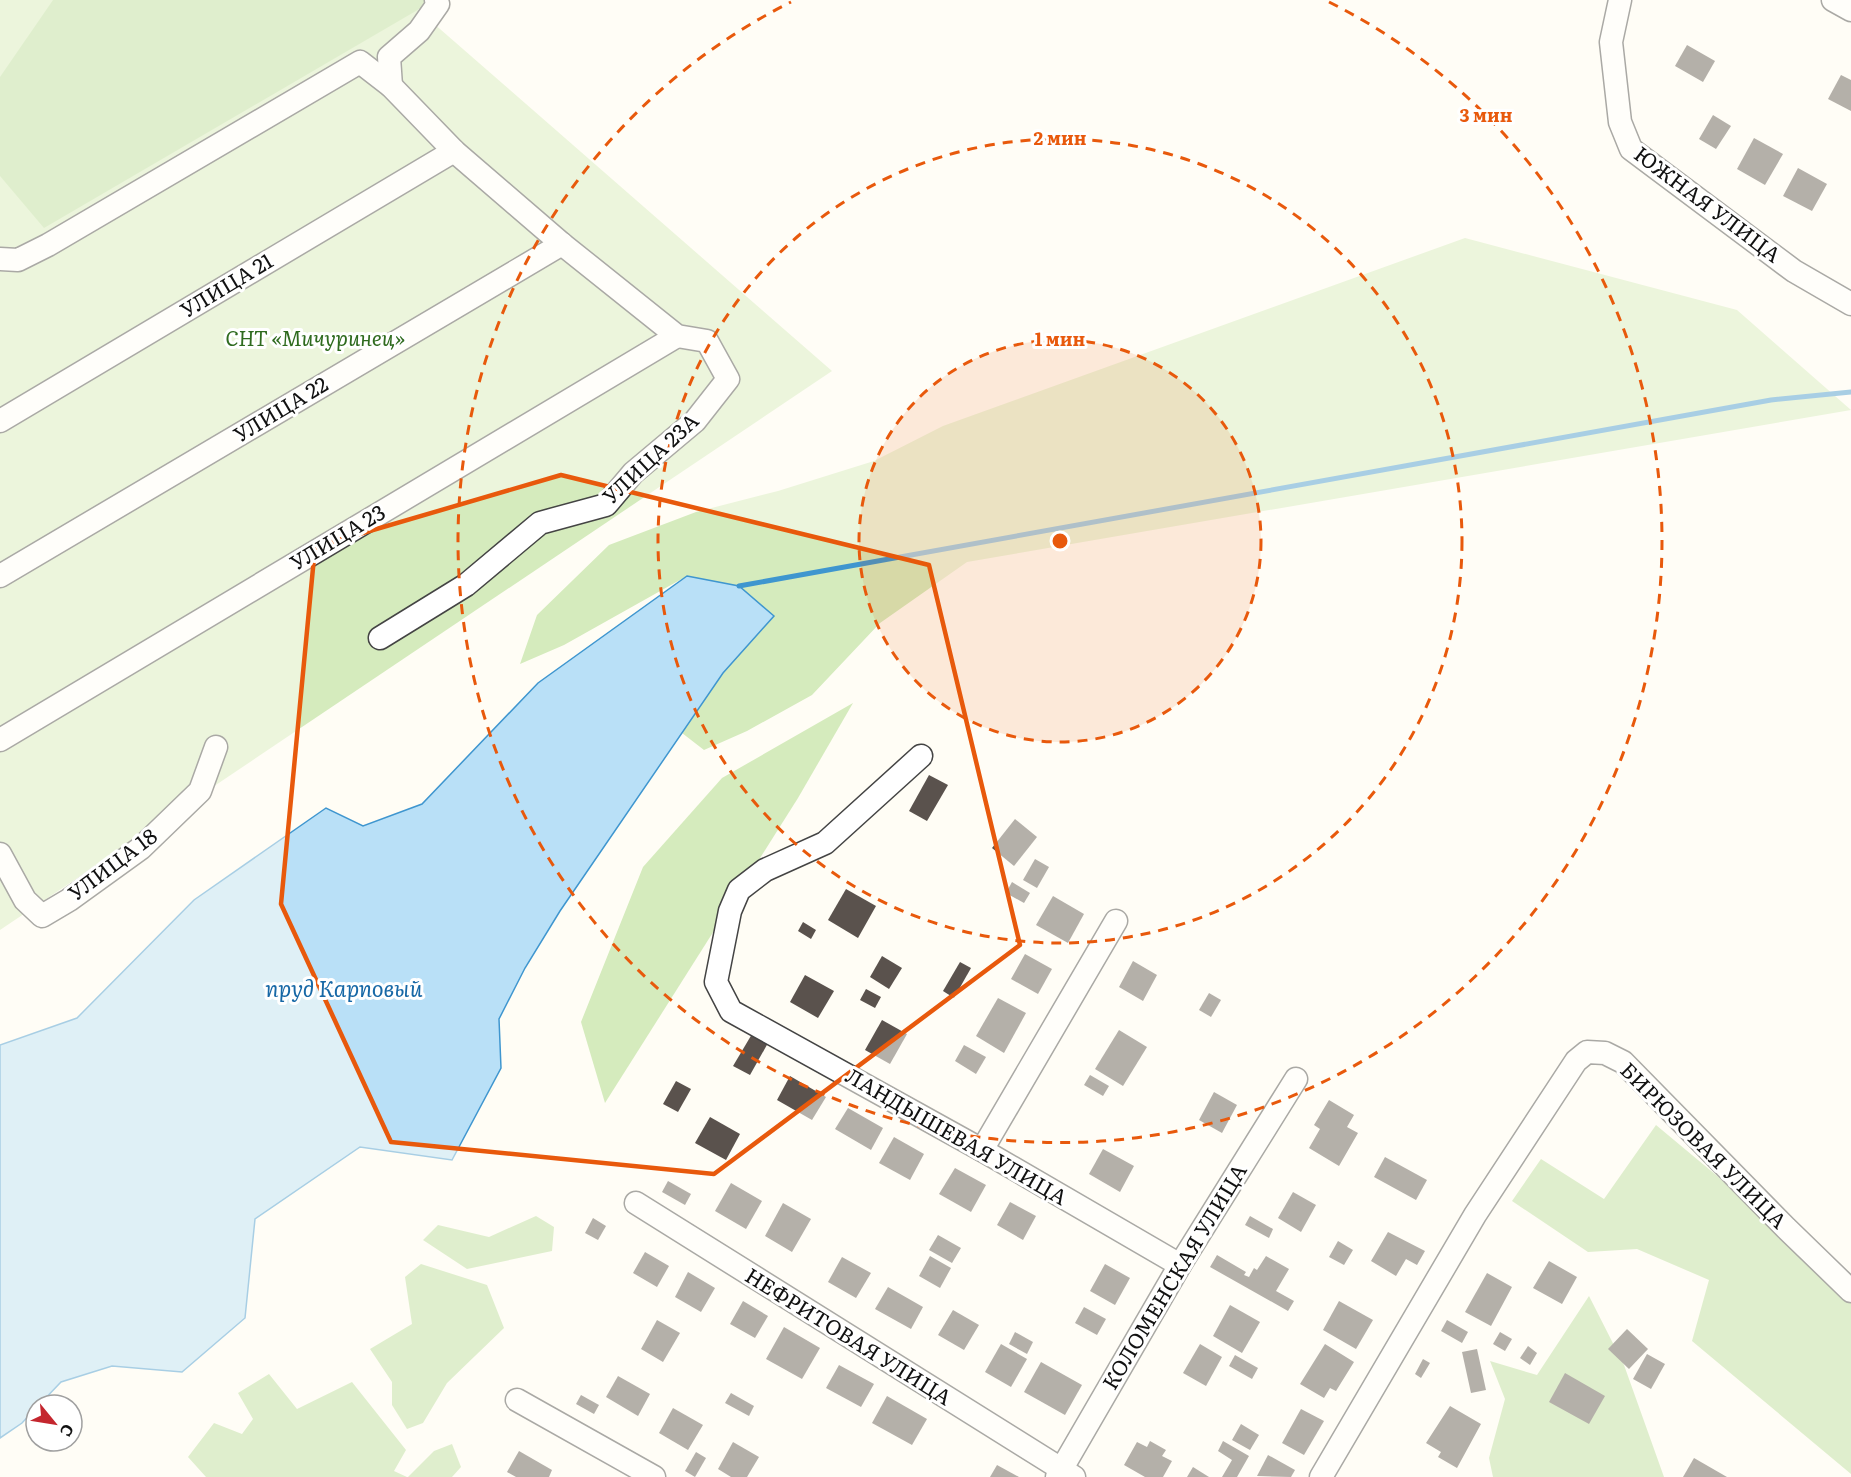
<svg xmlns="http://www.w3.org/2000/svg" width="1851" height="1477" viewBox="0 0 1851 1477" font-family="Literata,serif">
	<rect width="100%" height="100%" fill="#fffdf5"/>
	<!-- green -->
	<g fill="#d5ebbd">
		<path d="M0,0H405L409,2L832,371L0,930Z"/>
		<path d="M1465,238L1737,310L1851,410L967,562L880,623L812,695L747,731L704,750L682,733L723,672L687,576L564,645L520,664L537,615L609,545L696,512L778,491L874,461L943,426Z"/>
		<path d="M853,703L798,798L605,1103L581,1022L643,867L722,778Z"/>
	</g>
	<!-- forest -->
	<g fill="#b9dc9c">
		<path d="M53,0H432L433,1L44,228L0,176V77Z"/>
		<path d="M1656,1125L1716,1175L1851,1300V1474L1692,1341L1709,1280L1637,1249L1588,1252L1512,1201L1541,1159L1604,1199Z"/>
		<path d="M536,1216L554,1227L552,1251L467,1269L423,1240L438,1225L489,1237Z"/>
		<path d="M421,1264L487,1285L504,1328L447,1383L423,1423L407,1429L392,1405V1382L370,1349L412,1324L405,1277Z"/>
		<path d="M1589,1296L1624,1365L1664,1477H1493L1489,1458L1505,1399L1490,1361L1537,1375Z"/>
		<path d="M269,1374L297,1409L352,1382L406,1450L394,1471L407,1477H206L188,1457L214,1423L242,1434L253,1419L238,1393Z"/>
		<path d="M452,1444L461,1467L452,1477H408L434,1451Z"/>
	</g>
	<!-- water -->
	<path fill="#b9e0f7" stroke="#3f96cf" stroke-width="1.5" d="M687,576L739,586L774,616L723,673L560,911L525,968L499,1019L501,1068L452,1160L360,1147L255,1219L245,1318L182,1372L112,1366L61,1382L39,1405H36V1408L22,1423L0,1438V1045L77,1018L194,900L326,808L363,826L422,804L538,683Z"/>
	<g fill="none" stroke-linecap="round" stroke-linejoin="round">
		<!-- stream -->
		<path stroke="#3f96cf" stroke-width="5" d="M739,586L1771,400L1851,392"/>
	</g>
	<!-- building -->
	<g fill="#5a524d">
		<path d="M1687,45L1715,61L1703,82L1675,66Z"/>
		<path d="M1841,75L1851,80V111L1828,99Z"/>
		<path d="M1713,115L1731,126L1716,149L1699,139Z"/>
		<path d="M1754,138L1783,154L1765,185L1737,169Z"/>
		<path d="M1798,168L1827,184L1812,211L1783,196Z"/>
		<path d="M929,775L948,785L927,821L909,811Z"/>
		<path d="M1015,819L1037,837L1014,866L992,848Z"/>
		<path d="M1035,859L1049,867L1037,888L1023,880Z"/>
		<path d="M1012,882L1030,893L1024,903L1006,893Z"/>
		<path d="M846,889L876,906L858,938L828,920Z"/>
		<path d="M1053,896L1084,914L1068,943L1036,925Z"/>
		<path d="M803,922L816,930L811,939L798,931Z"/>
		<path d="M1025,954L1052,969L1038,994L1011,979Z"/>
		<path d="M882,956L902,968L889,989L870,977Z"/>
		<path d="M1133,961L1157,975L1143,1001L1119,987Z"/>
		<path d="M960,962L971,968L954,998L943,991Z"/>
		<path d="M805,975L834,991L818,1018L790,1002Z"/>
		<path d="M866,989L881,997L875,1008L860,1000Z"/>
		<path d="M1209,993L1221,1000L1211,1017L1199,1010Z"/>
		<path d="M998,998L1026,1013L1004,1053L976,1036Z"/>
		<path d="M882,1020L907,1034L890,1064L865,1050Z"/>
		<path d="M1119,1030L1147,1047L1123,1086L1095,1069Z"/>
		<path d="M752,1034L768,1043L750,1075L733,1066Z"/>
		<path d="M964,1045L986,1057L976,1074L955,1061Z"/>
		<path d="M1090,1075L1109,1086L1103,1096L1084,1085Z"/>
		<path d="M790,1076L826,1097L812,1120L777,1100Z"/>
		<path d="M676,1081L691,1089L678,1112L663,1104Z"/>
		<path d="M1214,1092L1237,1105L1222,1133L1199,1120Z"/>
		<path d="M1329,1100L1354,1115L1347,1127L1358,1133L1339,1166L1309,1148L1320,1129L1314,1125Z"/>
		<path d="M848,1108L883,1128L871,1150L835,1129Z"/>
		<path d="M710,1117L740,1134L726,1160L695,1143Z"/>
		<path d="M894,1137L924,1154L910,1180L879,1163Z"/>
		<path d="M1103,1149L1134,1166L1120,1192L1089,1174Z"/>
		<path d="M1385,1157L1427,1180L1416,1200L1374,1177Z"/>
		<path d="M955,1168L986,1185L971,1212L939,1194Z"/>
		<path d="M668,1181L691,1194L685,1205L662,1192Z"/>
		<path d="M731,1183L762,1201L746,1229L715,1211Z"/>
		<path d="M1293,1192L1316,1205L1301,1232L1278,1218Z"/>
		<path d="M1010,1202L1036,1216L1023,1240L997,1225Z"/>
		<path d="M783,1203L811,1219L792,1252L765,1236Z"/>
		<path d="M1250,1216L1273,1229L1269,1238L1245,1225Z"/>
		<path d="M593,1218L606,1226L598,1240L585,1233Z"/>
		<path d="M1388,1232L1425,1251L1417,1265L1406,1259L1396,1276L1371,1261Z"/>
		<path d="M938,1235L961,1248L952,1263L929,1250Z"/>
		<path d="M1338,1241L1353,1250L1344,1265L1329,1257Z"/>
		<path d="M645,1252L669,1266L657,1287L633,1273Z"/>
		<path d="M1217,1255L1246,1272L1244,1275L1249,1277L1254,1268L1257,1270L1266,1256L1289,1269L1276,1291L1294,1301L1288,1311L1210,1267Z"/>
		<path d="M930,1256L951,1268L940,1288L919,1276Z"/>
		<path d="M842,1257L871,1273L856,1298L828,1282Z"/>
		<path d="M1549,1261L1577,1277L1562,1304L1533,1288Z"/>
		<path d="M1105,1264L1130,1278L1115,1305L1090,1291Z"/>
		<path d="M688,1272L715,1288L701,1312L675,1297Z"/>
		<path d="M1487,1273L1512,1287L1491,1326L1465,1312Z"/>
		<path d="M888,1287L923,1307L911,1329L875,1309Z"/>
		<path d="M743,1301L768,1316L755,1338L730,1324Z"/>
		<path d="M1339,1301L1373,1320L1356,1349L1323,1330Z"/>
		<path d="M1230,1305L1260,1322L1242,1353L1213,1336Z"/>
		<path d="M1084,1307L1106,1319L1097,1335L1075,1323Z"/>
		<path d="M953,1310L979,1325L964,1350L938,1335Z"/>
		<path d="M657,1320L680,1333L663,1362L641,1349Z"/>
		<path d="M1447,1320L1468,1332L1462,1343L1441,1331Z"/>
		<path d="M784,1327L820,1348L802,1379L766,1359Z"/>
		<path d="M1627,1329L1648,1349L1629,1369L1608,1349Z"/>
		<path d="M1015,1332L1033,1342L1027,1354L1009,1344Z"/>
		<path d="M1500,1332L1512,1339L1505,1351L1493,1344Z"/>
		<path d="M1001,1344L1027,1359L1011,1387L985,1372Z"/>
		<path d="M1200,1344L1222,1357L1206,1386L1183,1373Z"/>
		<path d="M1325,1344L1354,1362L1336,1391L1330,1388L1324,1398L1300,1384Z"/>
		<path d="M1528,1346L1537,1353L1530,1365L1520,1358Z"/>
		<path d="M1477,1349L1486,1390L1471,1393L1462,1352Z"/>
		<path d="M1647,1354L1665,1364L1651,1389L1633,1379Z"/>
		<path d="M1235,1355L1258,1368L1252,1379L1229,1366Z"/>
		<path d="M1423,1359L1430,1363L1421,1378L1415,1374Z"/>
		<path d="M1041,1362L1082,1385L1065,1415L1024,1392Z"/>
		<path d="M839,1365L874,1384L861,1407L826,1388Z"/>
		<path d="M1565,1373L1605,1396L1589,1424L1549,1402Z"/>
		<path d="M618,1376L650,1394L638,1416L606,1397Z"/>
		<path d="M731,1393L754,1406L749,1416L725,1403Z"/>
		<path d="M581,1395L599,1405L594,1414L576,1404Z"/>
		<path d="M887,1396L927,1419L912,1445L872,1423Z"/>
		<path d="M1450,1406L1481,1424L1457,1468L1438,1457L1441,1452L1426,1443Z"/>
		<path d="M673,1408L703,1425L688,1450L659,1433Z"/>
		<path d="M1301,1409L1324,1421L1304,1455L1282,1443Z"/>
		<path d="M1241,1424L1259,1435L1250,1450L1232,1440Z"/>
		<path d="M1150,1441L1166,1450L1162,1456L1172,1461L1163,1477H1145L1124,1465L1137,1442L1147,1447Z"/>
		<path d="M1223,1441L1249,1456L1237,1477H1222L1232,1460L1218,1451Z"/>
		<path d="M733,1442L759,1457L747,1477H731L718,1469Z"/>
		<path d="M519,1451L552,1470L549,1477H516L507,1472Z"/>
		<path d="M696,1452L706,1458L695,1477L685,1471Z"/>
		<path d="M1268,1455L1295,1470L1291,1477L1257,1476Z"/>
		<path d="M1694,1458L1727,1477H1683Z"/>
		<path d="M997,1465L1019,1477H990Z"/>
		<path d="M1193,1467L1209,1477H1187Z"/>
	</g>
	<g fill="none" stroke-linecap="round" stroke-linejoin="round">
		<defs>
			<g id="minor">
				<path d="M1620,0L1611,42L1620,122L1631,149L1794,271L1851,304"/>
				<path d="M1833,0L1851,10"/>
				<path d="M391,86L389,57L419,31L438,4L436,0"/>
				<path d="M0,259L18,260L48,245L360,62L391,86L454,151L562,244L677,336L707,341L728,379L695,421L633,473L606,505L540,523L466,585L380,638"/>
				<path d="M0,421L454,151"/>
				<path d="M0,576L562,244"/>
				<path d="M0,740L677,336"/>
				<path d="M921,756L825,843L765,870L739,890L730,911L716,982L731,1011L982,1150L1180,1265"/>
				<path d="M0,854L25,900L42,916L69,900L141,848L200,791L216,747"/>
				<path d="M982,1150L1116,921"/>
				<path d="M636,1203L1074,1477"/>
				<path d="M517,1400L654,1477"/>
				<path d="M1057,1477L1180,1265L1296,1079"/>
				<path d="M1321,1477L1475,1215L1576,1061L1587,1052L1605,1053L1623,1062L1786,1228L1851,1291"/>
			</g>
		</defs>
		<!-- minor casing -->
		<use href="#minor" stroke="#444" stroke-width="25"/>
		<!-- minor -->
		<use href="#minor" stroke="#fff" stroke-width="22"/>
	</g>
	<!-- marked area -->
	<path d="M0 0H1851V1477H0ZM561,475L929,565L1020,945L714,1174L391,1142L281,904L315,547Z" fill="#fffdf5" fill-opacity=".55" fill-rule="evenodd"/>
	<path fill="none" stroke="#e8590c" stroke-width="4.5" stroke-linejoin="round" d="M561,475L929,565L1020,945L714,1174L391,1142L281,904L315,547Z"/>
	<!-- distance rings -->
	<circle cx="1060" cy="541" r="201" fill="#e8590c" fill-opacity=".12"/>
	<g fill="none" stroke="#e8590c" stroke-width="3" stroke-dasharray="10 8">
		<circle cx="1060" cy="541" r="201"/>
		<circle cx="1060" cy="541" r="402"/>
		<path d="M1329 2A602 602 0 1 1 791 2"/>
	</g>
	<g text-anchor="middle" stroke-width="6" stroke-linejoin="round" paint-order="stroke">
		<!-- street labels -->
		<g font-size="21" fill="#111" stroke="#fff">
			<text transform="translate(1707 205) rotate(37)" y="7">ЮЖНАЯ УЛИЦА</text>
			<text transform="translate(227 286) rotate(-31)" y="7">УЛИЦА 21</text>
			<text transform="translate(281 410) rotate(-31)" y="7">УЛИЦА 22</text>
			<text transform="translate(651 459) rotate(-43)" y="7">УЛИЦА 23А</text>
			<text transform="translate(338 538) rotate(-31)" y="7">УЛИЦА 23</text>
			<text transform="translate(113 865) rotate(-37)" y="7">УЛИЦА 18</text>
			<text transform="translate(956 1137) rotate(30)" y="7">ЛАНДЫШЕВАЯ УЛИЦА</text>
			<text transform="translate(1703 1146) rotate(45)" y="7">БИРЮЗОВАЯ УЛИЦА</text>
			<text transform="translate(1175 1277) rotate(-59)" y="7">КОЛОМЕНСКАЯ УЛИЦА</text>
			<text transform="translate(848 1337) rotate(32)" y="7">НЕФРИТОВАЯ УЛИЦА</text>
		</g>
		<!-- park labels -->
		<g font-size="21" font-style="italic" fill="#2f6b1f" stroke="#fff">
			<text x="315" y="346">СНТ «Мичуринец»</text>
		</g>
		<!-- water labels -->
		<g font-size="22" font-style="italic" fill="#1768a6" stroke="#fff">
			<text x="344" y="997">пруд Карповый</text>
		</g>
	</g>
	<circle cx="1060" cy="541" r="9" fill="#e8590c" stroke="#fff" stroke-width="3"/>
	<g font-size="18" text-anchor="middle" font-weight="bold" fill="#e8590c" stroke="#fff" stroke-width="6" stroke-linejoin="round" paint-order="stroke">
		<text x="1486" y="122">3 мин</text>
		<text x="1060" y="145">2 мин</text>
		<text x="1060" y="346">1 мин</text>
	</g>
	<!-- north arrow -->
	<g transform="translate(54 1423) rotate(120)"><circle r="28" fill="#ffffff" stroke="#a0a0a0" stroke-width="1.5"/>
	<path d="M0-4.5L10 22L0 15L-10 22Z" fill="#c4262e"/>
	<text y="-9" font-size="16" font-weight="bold" text-anchor="middle" fill="#111111">С</text>
	</g>
</svg>
